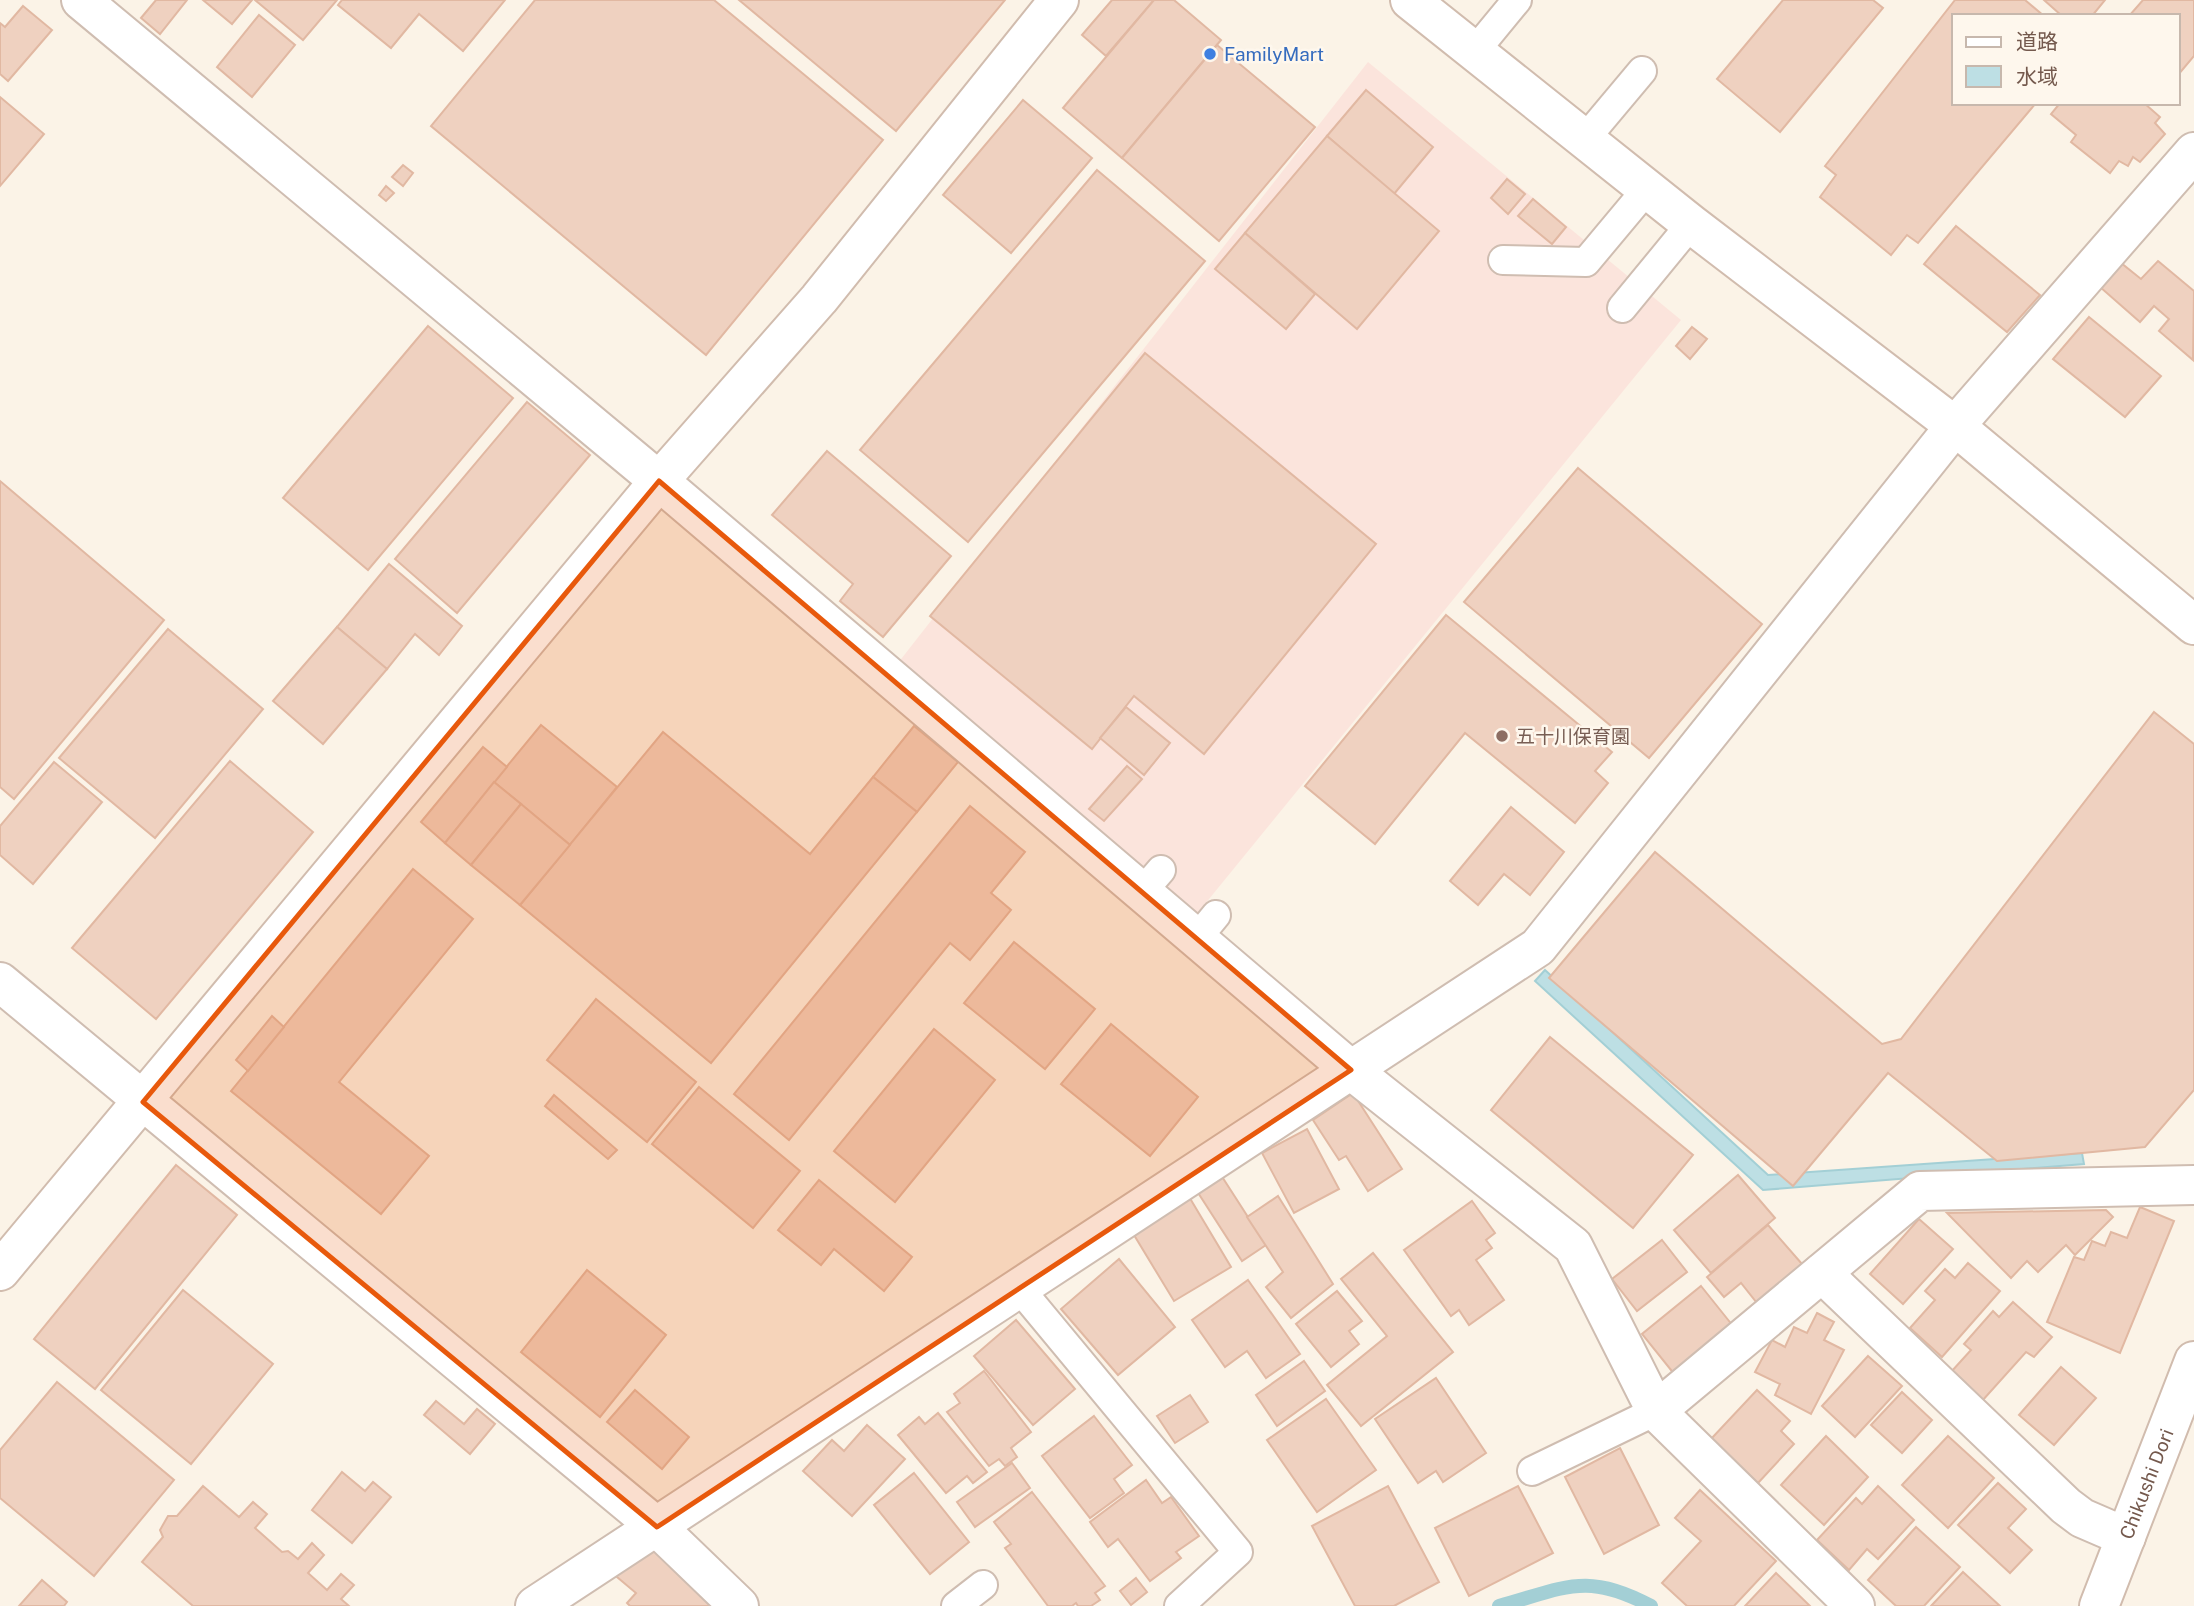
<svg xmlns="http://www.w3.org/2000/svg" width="2194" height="1606" viewBox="0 0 2194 1606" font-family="'Public Sans','Noto Sans JP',sans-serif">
	<rect width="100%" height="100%" fill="#fbf3e7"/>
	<!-- commercial -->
	<path fill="#fbe4dc" d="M1368,62L1681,320L1196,915L898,663Z"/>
	<!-- water -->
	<path fill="#bddfe4" stroke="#a3cfd5" stroke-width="2" d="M1545,970L1768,1175L2082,1153L2084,1164L1763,1190L1535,981Z"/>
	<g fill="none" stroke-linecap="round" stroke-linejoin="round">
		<!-- stream -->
		<path stroke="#a3cfd5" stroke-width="14" d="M1499,1606C1565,1588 1586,1571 1651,1606"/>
	</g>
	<!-- building -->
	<g fill="#efd1c0" stroke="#e1b8a2" stroke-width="2">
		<path d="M156,0H187L160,34L141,18Z"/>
		<path d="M203,0H252L232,24Z"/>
		<path d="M255,0H337L303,40Z"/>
		<path d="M342,0H505L463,51L419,14L391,48L338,5Z"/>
		<path d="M535,0H714L883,140L706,355L431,126Z"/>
		<path d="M739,0H1005L896,131Z"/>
		<path d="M1112,0H1154L1106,56L1082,35Z"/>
		<path d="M1154,0H1174L1221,40L1122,158L1063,108Z"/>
		<path d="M1783,0H1873L1883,8L1780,132L1717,79Z"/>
		<path d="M1955,0H2025L2044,16H1954V103H2036L1918,243L1907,235L1891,255L1820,197L1836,175L1825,166Z"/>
		<path d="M2044,0H2105L2092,16H2062Z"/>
		<path d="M2143,0H2194V56L2178,75V16H2129Z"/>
		<path d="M23,6L52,30L8,81L0,74V23L5,27Z"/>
		<path d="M259,15L295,45L252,97L217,67Z"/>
		<path d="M1217,45L1315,127L1219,241L1122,158Z"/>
		<path d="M1366,90L1433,147L1394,194L1327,136Z"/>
		<path d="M0,97L44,134L0,186Z"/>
		<path d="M1023,100L1092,158L1011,253L943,195Z"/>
		<path d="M2060,103H2144L2160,117L2155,123L2165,134L2140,162L2133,157L2128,166L2119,161L2110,173L2071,142L2076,135L2051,114Z"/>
		<path d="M1327,136L1439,231L1357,329L1245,233Z"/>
		<path d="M403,165L413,173L403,186L392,177Z"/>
		<path d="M1097,170L1205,261L968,542L860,450Z"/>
		<path d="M1507,179L1525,194L1508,214L1491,198Z"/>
		<path d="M386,186L394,193L386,201L379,195Z"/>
		<path d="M1533,199L1566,227L1552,244L1518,216Z"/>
		<path d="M1956,226L2040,295L2007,332L1924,264Z"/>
		<path d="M1245,233L1315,294L1286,329L1215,269Z"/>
		<path d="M2158,261L2194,291L2193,360L2159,331L2169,319L2154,306L2140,322L2100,287L2121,263L2141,279Z"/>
		<path d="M2089,317L2161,376L2125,417L2053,359Z"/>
		<path d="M428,326L513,398L368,570L283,498Z"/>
		<path d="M1692,327L1707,339L1690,359L1676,346Z"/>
		<path d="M1145,353L1376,544L1204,754L1134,696L1092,749L930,616Z"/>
		<path d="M527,402L590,455L457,613L395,559Z"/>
		<path d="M827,451L951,556L883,637L840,601L853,584L772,515Z"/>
		<path d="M1578,468L1762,624L1649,758L1464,602Z"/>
		<path d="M0,481L164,620L14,799L0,787Z"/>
		<path d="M389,564L462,626L439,655L415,634L387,669L337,627Z"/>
		<path d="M1446,615L1612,752L1595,771L1608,783L1575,823L1465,733L1375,844L1305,786Z"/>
		<path d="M337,627L387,669L323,744L273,701Z"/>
		<path d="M168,629L263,709L155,838L59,758Z"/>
		<path d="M1126,707L1170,743L1144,775L1100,738Z"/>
		<path d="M2154,712L2194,744V1090L2145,1147L1997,1161L1888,1073L1793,1186L1549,978L1655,852L1882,1044L1901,1039Z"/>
		<path d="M541,725L617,787L570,845L494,782Z"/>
		<path d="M914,726L958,762L917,812L873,777Z"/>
		<path d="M663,732L810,854L873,777L917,812L711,1063L520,905Z"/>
		<path d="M483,747L507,767L445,843L421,822Z"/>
		<path d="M230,761L313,832L156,1019L72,948Z"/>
		<path d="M54,762L102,802L33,884L0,855V826Z"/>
		<path d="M1127,766L1142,779L1104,821L1089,809Z"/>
		<path d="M494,782L521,804L471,865L445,843Z"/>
		<path d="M521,804L570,845L520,905L471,865Z"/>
		<path d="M970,806L1025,852L991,893L1011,910L970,960L950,943L789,1140L734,1094Z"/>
		<path d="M1511,807L1564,852L1530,895L1504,874L1478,905L1450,881Z"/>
		<path d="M413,869L473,919L339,1082L429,1156L381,1214L231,1091Z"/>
		<path d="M1014,942L1095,1009L1045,1069L964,1003Z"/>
		<path d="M596,999L696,1082L647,1142L547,1060Z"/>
		<path d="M272,1016L284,1027L248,1071L236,1060Z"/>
		<path d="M1111,1024L1198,1097L1150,1156L1061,1084Z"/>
		<path d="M934,1029L995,1080L895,1202L834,1151Z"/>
		<path d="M1550,1037L1693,1155L1633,1228L1491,1110Z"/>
		<path d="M699,1087L800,1171L753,1228L652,1144Z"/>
		<path d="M1353,1093L1402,1169L1368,1191L1346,1156L1339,1160L1313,1120Z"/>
		<path d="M554,1095L617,1150L608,1159L545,1106Z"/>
		<path d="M1307,1129L1339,1189L1294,1213L1262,1153Z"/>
		<path d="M176,1165L237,1215L95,1389L34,1339Z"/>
		<path d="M1219,1172L1266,1245L1242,1261L1195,1188Z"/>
		<path d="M1738,1175L1775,1218L1711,1273L1674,1230Z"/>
		<path d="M819,1180L912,1257L884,1291L834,1249L821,1265L778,1230Z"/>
		<path d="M1188,1195L1231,1267L1174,1301L1131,1230Z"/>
		<path d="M1278,1196L1333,1284L1291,1318L1266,1287L1283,1272L1247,1217Z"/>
		<path d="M1472,1201L1495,1233L1486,1240L1492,1248L1476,1260L1504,1300L1469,1325L1459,1310L1451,1316L1404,1250Z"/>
		<path d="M2140,1207L2174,1221L2120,1353L2047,1322L2074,1257L2084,1260L2092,1241L2105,1246L2111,1232L2127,1238Z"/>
		<path d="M2106,1210L2113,1217L2075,1255L2066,1245L2038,1272L2027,1261L2011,1278L1947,1213Z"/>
		<path d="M1919,1219L1953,1249L1903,1304L1870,1274Z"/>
		<path d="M1768,1225L1802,1264L1757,1303L1741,1283L1724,1297L1707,1277Z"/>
		<path d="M1662,1240L1687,1272L1637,1311L1612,1279Z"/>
		<path d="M1373,1253L1453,1352L1361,1426L1327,1385L1387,1336L1341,1279Z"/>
		<path d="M1119,1259L1175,1327L1118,1375L1061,1309Z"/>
		<path d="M1968,1263L2000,1291L1942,1357L1910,1328L1935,1300L1925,1291L1945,1269L1955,1278Z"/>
		<path d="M587,1270L666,1335L600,1417L521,1352Z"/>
		<path d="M1248,1280L1300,1354L1266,1378L1247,1351L1225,1367L1192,1320Z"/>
		<path d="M1701,1286L1733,1326L1675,1375L1642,1334Z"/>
		<path d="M183,1290L273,1364L191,1464L101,1390Z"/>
		<path d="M1337,1291L1362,1321L1349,1331L1359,1344L1331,1367L1296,1324Z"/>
		<path d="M2013,1302L2052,1337L2034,1357L2026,1352L1982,1401L1951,1372L1971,1350L1964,1344L1993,1311L1999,1317Z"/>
		<path d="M1817,1313L1834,1322L1824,1340L1844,1350L1811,1414L1775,1395L1780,1384L1755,1372L1772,1340L1785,1347L1794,1327L1807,1333Z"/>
		<path d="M1016,1320L1075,1389L1033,1425L974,1356Z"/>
		<path d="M1868,1356L1902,1386L1855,1437L1822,1406Z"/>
		<path d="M1304,1361L1325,1391L1277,1426L1256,1395Z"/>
		<path d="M2061,1367L2096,1398L2054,1445L2019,1415Z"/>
		<path d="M984,1371L1031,1432L1011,1448L1017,1457L1005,1466L999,1459L989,1466L947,1412L960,1403L954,1394Z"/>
		<path d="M1436,1378L1486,1453L1443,1482L1436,1471L1418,1483L1375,1419Z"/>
		<path d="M57,1382L174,1480L94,1576L0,1498V1450Z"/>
		<path d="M635,1390L689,1437L662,1469L607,1422Z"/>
		<path d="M1757,1390L1790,1421L1781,1431L1794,1444L1758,1483L1711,1439Z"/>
		<path d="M1902,1392L1932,1420L1902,1453L1871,1425Z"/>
		<path d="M1190,1395L1208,1422L1175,1443L1157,1416Z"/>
		<path d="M1326,1399L1376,1470L1317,1512L1267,1440Z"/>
		<path d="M436,1401L464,1424L477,1409L495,1424L470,1454L424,1415Z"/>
		<path d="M938,1413L987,1472L973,1483L967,1476L946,1493L898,1435L919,1417L925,1424Z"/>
		<path d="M1094,1416L1132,1465L1114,1479L1124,1493L1090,1518L1042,1456Z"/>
		<path d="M867,1425L905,1459L852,1516L803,1471L832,1440L844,1451Z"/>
		<path d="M1826,1436L1868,1477L1824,1525L1781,1485Z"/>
		<path d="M1948,1436L1994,1478L1948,1528L1902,1485Z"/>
		<path d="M1620,1448L1659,1525L1604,1554L1565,1477Z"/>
		<path d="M1012,1463L1030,1488L975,1527L957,1502Z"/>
		<path d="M342,1472L365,1491L373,1482L391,1497L352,1543L312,1510Z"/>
		<path d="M914,1473L969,1542L930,1574L874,1505Z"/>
		<path d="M1146,1480L1162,1503L1171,1497L1199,1536L1176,1552L1181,1558L1150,1581L1118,1539L1108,1547L1090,1522Z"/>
		<path d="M1998,1483L2026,1509L2008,1528L2032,1550L2010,1573L1958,1525Z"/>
		<path d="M203,1486L239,1517L253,1502L267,1514L255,1528L282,1552L288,1551L298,1559L312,1543L324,1555L308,1573L327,1590L341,1574L354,1585L341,1599L349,1606H193L142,1562L163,1537L160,1530L168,1516H177Z"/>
		<path d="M1388,1486L1439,1582L1394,1606H1355L1312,1526Z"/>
		<path d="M1518,1486L1553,1553L1469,1596L1435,1528Z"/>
		<path d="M1878,1486L1914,1520L1878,1559L1867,1549L1849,1570L1817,1540L1856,1498L1862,1504Z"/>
		<path d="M1700,1490L1776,1561L1734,1606H1687L1662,1583L1701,1541L1675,1518Z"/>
		<path d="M1032,1492L1105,1586L1095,1593L1100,1600L1091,1606H1078L1076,1603L1072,1606H1048L1005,1548L1011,1544L994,1522Z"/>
		<path d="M1916,1527L1960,1567L1924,1606H1896L1868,1580Z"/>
		<path d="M645,1538L724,1606H630L627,1603L636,1593L604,1566Z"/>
		<path d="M1963,1572L2000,1606H1931Z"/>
		<path d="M1776,1573L1810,1606H1745Z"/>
		<path d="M1136,1578L1147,1592L1131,1605L1120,1591Z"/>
		<path d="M42,1580L67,1602L64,1606H19Z"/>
	</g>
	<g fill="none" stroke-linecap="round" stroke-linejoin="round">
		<defs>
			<g id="lane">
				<path d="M1475,51L1517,0"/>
				<path d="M1585,139L1642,71"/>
				<path d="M1503,260L1586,262L1647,189"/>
				<path d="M1622,308L1691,224"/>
				<path d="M1142,892L1161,870"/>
				<path d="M1197,938L1216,915"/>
				<path d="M1019,1288L1238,1552L1179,1606"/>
				<path d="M1532,1471L1656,1411"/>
				<path d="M956,1606L983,1585"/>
			</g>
			<g id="street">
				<path d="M81,0L659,481L1351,1070L1573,1246L1656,1411L1855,1606"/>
				<path d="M0,982L657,1527L739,1606"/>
				<path d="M1822,1273L2066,1506L2082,1518L2126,1537"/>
				<path d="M1656,1411L1920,1191L2194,1185"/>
				<path d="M535,1606L1538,947L1955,426L2194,152"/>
			</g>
			<g id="secondary">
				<path d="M1410,0L1691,224L1955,426L2194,625"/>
				<path d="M0,1271L659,481L819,299L1059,0"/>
				<path id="s1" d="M2099,1606L2194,1361"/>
			</g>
		</defs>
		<!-- lane casing -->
		<use href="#lane" stroke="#cfbdb1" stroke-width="32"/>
		<!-- street casing -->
		<use href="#street" stroke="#cfbdb1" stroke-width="42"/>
		<!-- secondary casing -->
		<use href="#secondary" stroke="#d1bcae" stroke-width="42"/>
		<!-- lane -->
		<use href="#lane" stroke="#fff" stroke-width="28"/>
		<!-- street -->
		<use href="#street" stroke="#fff" stroke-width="38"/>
		<!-- secondary -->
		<use href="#secondary" stroke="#fff" stroke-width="38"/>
	</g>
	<!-- marked area -->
	<path fill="#e8590c" fill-opacity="0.2" stroke="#e8590c" stroke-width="5" stroke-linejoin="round" d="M659,481L1351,1070L657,1527L143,1102Z"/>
	<!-- markers -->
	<circle fill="#3f7fe0" stroke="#fef7ed" stroke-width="2.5" cx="1210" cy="54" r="7"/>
	<circle fill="#8d6e63" stroke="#fef7ed" stroke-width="2.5" cx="1502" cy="736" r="7"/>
	<g text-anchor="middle" stroke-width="5" stroke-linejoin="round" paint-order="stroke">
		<!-- shop labels -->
		<g font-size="19" fill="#366cbe" stroke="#fef7ed" text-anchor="start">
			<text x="1224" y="61">FamilyMart</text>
		</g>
		<!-- education labels -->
		<g font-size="19" fill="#785e54" stroke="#fef7ed" text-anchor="start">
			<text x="1516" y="743">五十川保育園</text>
		</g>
		<!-- street labels -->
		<g font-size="19" fill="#74594d" stroke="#fef7ed">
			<text dy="7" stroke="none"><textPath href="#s1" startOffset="131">Chikushi Dori</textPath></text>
		</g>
	</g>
	<!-- legend -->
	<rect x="1952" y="14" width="228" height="91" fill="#fef7ed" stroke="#c7b8ad" stroke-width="2"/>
	<rect x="1966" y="37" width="35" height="10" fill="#ffffff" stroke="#c7b8ad" stroke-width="2"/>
	<text x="2016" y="49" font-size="21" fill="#74594d">道路</text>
	<rect x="1966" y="66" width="35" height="21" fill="#bddfe4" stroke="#c7b8ad" stroke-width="2"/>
	<text x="2016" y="84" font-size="21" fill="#74594d">水域</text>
</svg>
